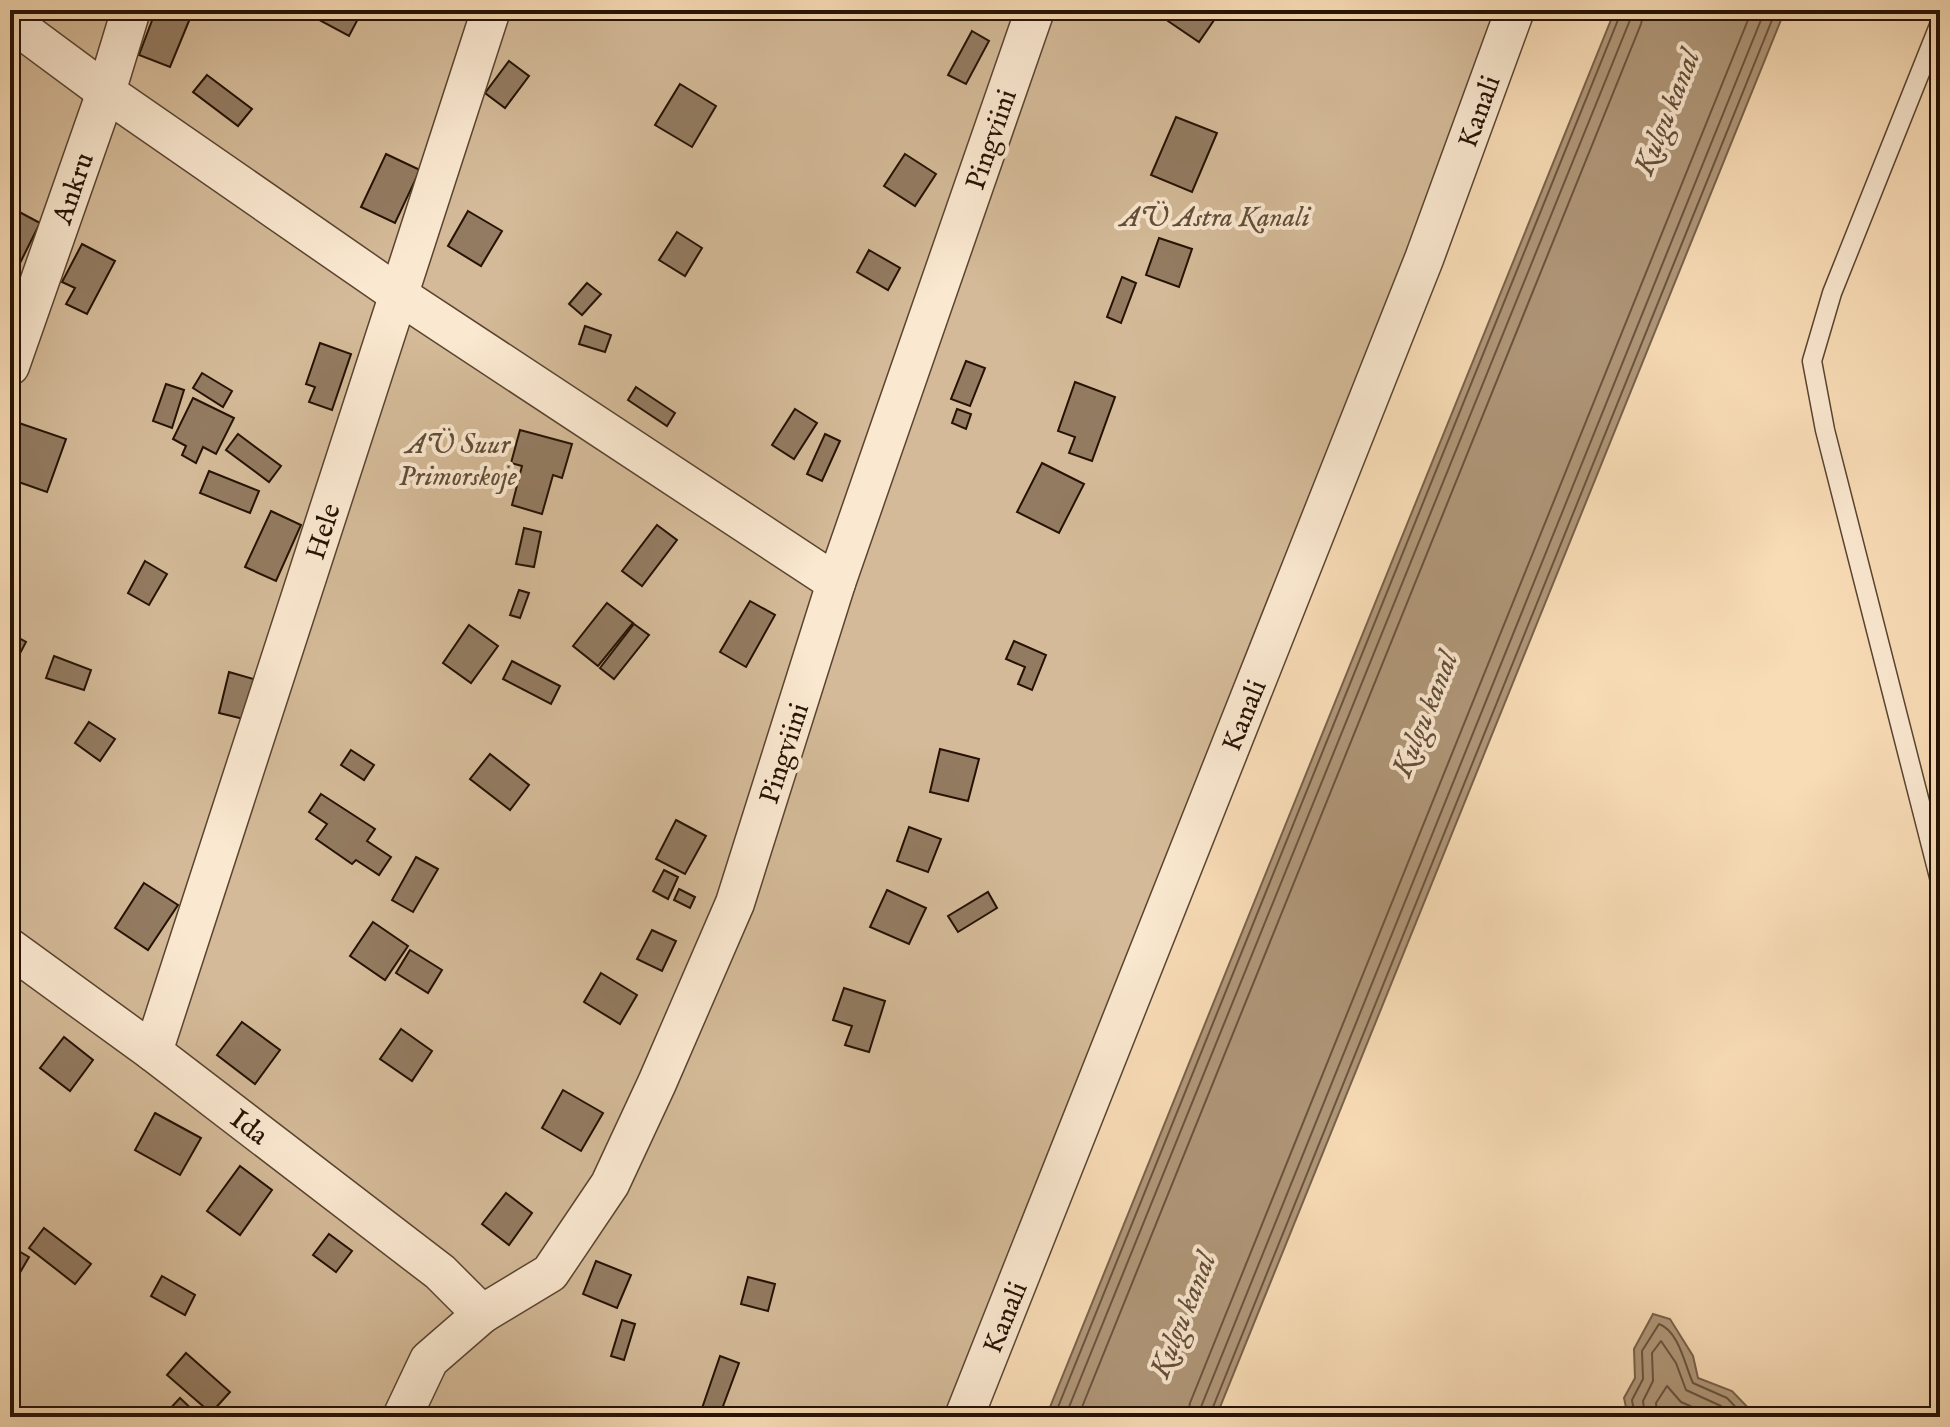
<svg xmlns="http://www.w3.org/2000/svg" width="1950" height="1427" viewBox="0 0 1950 1427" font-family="'IM FELL English',serif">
	<rect width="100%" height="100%" fill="#f8dcb6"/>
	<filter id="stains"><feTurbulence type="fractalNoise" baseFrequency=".0025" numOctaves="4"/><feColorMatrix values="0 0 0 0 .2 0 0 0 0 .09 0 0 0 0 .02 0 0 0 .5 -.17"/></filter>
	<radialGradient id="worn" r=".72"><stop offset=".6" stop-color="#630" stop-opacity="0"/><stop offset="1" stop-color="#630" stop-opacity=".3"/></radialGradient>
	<!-- green -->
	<path fill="#d4ba98" stroke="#7c664e" stroke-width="2" d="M10,10H1499L1289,571L944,1417H10Z"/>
	<!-- water -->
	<g fill="#b09779" stroke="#78624a" stroke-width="2">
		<path d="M1615,10H1785L1216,1417H1046Z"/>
		<path d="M1653,1314L1670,1319L1693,1356L1698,1378L1732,1391L1757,1417H1628L1624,1398L1635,1378L1634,1349Z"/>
	</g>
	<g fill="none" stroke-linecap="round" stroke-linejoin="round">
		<!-- shore -->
		<g stroke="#6a543e" stroke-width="2">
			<path d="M1054,1417L1622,10"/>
			<path d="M1065,1417L1630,20L1632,10"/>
			<path d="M1078,1417L1641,24L1644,10"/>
			<path d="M1187,1417L1190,1403L1752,10"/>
			<path d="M1199,1417L1201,1407L1765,10"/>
			<path d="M1209,1417L1776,10"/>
			<path d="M1635,1417L1632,1400L1643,1379L1642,1351L1659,1324C1679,1331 1685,1366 1693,1383L1727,1398L1745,1417"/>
			<path d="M1645,1417L1643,1401L1653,1381L1652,1353L1661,1341L1676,1363L1686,1390L1721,1406L1731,1417"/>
			<path d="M1657,1417L1656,1403L1667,1386L1681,1402L1715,1417"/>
		</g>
	</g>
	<!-- building -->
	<g fill="#937b61" stroke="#251204" stroke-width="2">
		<path d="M156,10H175L191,16L170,67L139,55Z"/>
		<path d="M311,10H350L360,15L349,36L308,14Z"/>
		<path d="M1175,10H1221L1199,42L1168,21Z"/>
		<path d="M972,31L989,41L966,84L948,75Z"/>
		<path d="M509,61L529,76L505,108L485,93Z"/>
		<path d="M207,75L252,109L238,126L193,92Z"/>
		<path d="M680,84L716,106L692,147L655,125Z"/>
		<path d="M1176,117L1217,133L1192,192L1151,175Z"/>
		<path d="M386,154L420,170L395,223L361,207Z"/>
		<path d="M905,154L936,174L915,206L884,186Z"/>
		<path d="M10,207L40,223L19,265L10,260Z"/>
		<path d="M468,211L502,231L481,266L448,246Z"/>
		<path d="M677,232L702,248L685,276L659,260Z"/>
		<path d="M1159,238L1192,249L1179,287L1146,275Z"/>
		<path d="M82,244L115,261L87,314L66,304L75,288L62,282Z"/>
		<path d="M869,250L900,268L888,290L857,272Z"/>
		<path d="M1122,277L1136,283L1121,323L1107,317Z"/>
		<path d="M587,283L601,294L582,315L569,304Z"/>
		<path d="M585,326L611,335L605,352L579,344Z"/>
		<path d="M320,343L351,354L332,410L309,402L315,387L306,384Z"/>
		<path d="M966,361L985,368L970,406L951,399Z"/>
		<path d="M202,373L232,391L223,407L193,388Z"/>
		<path d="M1075,382L1115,397L1092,461L1069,453L1075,437L1058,431Z"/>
		<path d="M166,384L184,390L172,428L153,421Z"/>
		<path d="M636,387L675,413L667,426L628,400Z"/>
		<path d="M193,398L234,418L216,454L203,447L196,463L182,455L186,446L173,439Z"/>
		<path d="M795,409L817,423L794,459L772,445Z"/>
		<path d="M957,409L971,414L966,429L952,423Z"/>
		<path d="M16,422L66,439L47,492L10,479V439Z"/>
		<path d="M520,430L572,444L562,478L553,475L542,514L512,505L522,466L511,463Z"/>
		<path d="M238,434L281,466L269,482L226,450Z"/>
		<path d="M825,434L840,441L822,481L807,474Z"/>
		<path d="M1042,463L1084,484L1059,533L1017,512Z"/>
		<path d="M209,471L259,491L250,513L200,493Z"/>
		<path d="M271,511L301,525L276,581L245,567Z"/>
		<path d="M657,525L677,540L642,586L622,571Z"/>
		<path d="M524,528L541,532L534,567L516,564Z"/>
		<path d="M145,561L167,574L149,605L128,593Z"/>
		<path d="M519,590L529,593L520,618L510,615Z"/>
		<path d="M750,601L775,615L746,667L720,652Z"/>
		<path d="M607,603L633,623L598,666L573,646Z"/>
		<path d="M634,624L649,635L614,679L600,668Z"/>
		<path d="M469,625L498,646L471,683L443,663Z"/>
		<path d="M10,633L26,642L16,661L10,658Z"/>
		<path d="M1014,641L1046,655L1032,690L1018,684L1025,667L1006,659Z"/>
		<path d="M54,656L91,670L84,690L46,678Z"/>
		<path d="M512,661L560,686L551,704L503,679Z"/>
		<path d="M229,672L257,680L248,720L219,713Z"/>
		<path d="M89,722L115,739L100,761L75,743Z"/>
		<path d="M940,749L979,759L968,801L930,792Z"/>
		<path d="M351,750L374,765L364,780L341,765Z"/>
		<path d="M490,754L529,785L510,810L470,779Z"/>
		<path d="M321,794L375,829L367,841L391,857L379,875L356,860L352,864L316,839L327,824L309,812Z"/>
		<path d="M676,820L706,836L685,874L656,859Z"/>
		<path d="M909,827L941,839L928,872L897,861Z"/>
		<path d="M416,857L438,869L413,912L392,900Z"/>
		<path d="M664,870L678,877L668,899L653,891Z"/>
		<path d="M144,883L178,905L148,950L115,928Z"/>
		<path d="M679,889L695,897L690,908L674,900Z"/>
		<path d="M887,890L926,908L909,944L870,927Z"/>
		<path d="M988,892L997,908L958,932L948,916Z"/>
		<path d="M373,922L408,946L385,980L350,956Z"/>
		<path d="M652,930L676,941L662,971L637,959Z"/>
		<path d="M410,950L442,970L428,993L396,973Z"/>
		<path d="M601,973L637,995L620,1024L584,1002Z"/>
		<path d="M844,988L885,1001L869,1052L845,1045L852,1026L833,1020Z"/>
		<path d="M242,1022L280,1050L255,1084L217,1055Z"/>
		<path d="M401,1029L432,1051L412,1081L380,1059Z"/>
		<path d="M64,1037L93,1060L70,1091L40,1068Z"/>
		<path d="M563,1090L603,1113L581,1151L542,1128Z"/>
		<path d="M155,1113L201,1138L180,1175L135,1150Z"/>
		<path d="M240,1166L272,1190L240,1235L207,1211Z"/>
		<path d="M506,1193L532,1213L509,1245L482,1224Z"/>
		<path d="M10,1195L19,1202L10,1212Z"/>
		<path d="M44,1228L91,1264L75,1284L29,1248Z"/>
		<path d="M329,1234L352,1251L336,1272L313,1255Z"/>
		<path d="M10,1246L29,1257L18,1276L10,1272Z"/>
		<path d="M596,1261L631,1275L617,1308L583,1294Z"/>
		<path d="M162,1276L195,1295L185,1315L151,1296Z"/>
		<path d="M748,1277L775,1284L768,1311L741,1304Z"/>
		<path d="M622,1320L635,1324L624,1360L611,1356Z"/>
		<path d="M186,1353L230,1392L211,1413L167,1375Z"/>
		<path d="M720,1356L739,1363L719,1417H699Z"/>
		<path d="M180,1398L200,1417H173L167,1412Z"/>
		<path d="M12,1402L32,1417H10Z"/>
	</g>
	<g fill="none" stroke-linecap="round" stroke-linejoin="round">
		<defs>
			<path id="service" d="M1940,23L1832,293L1812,361L1825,430L1940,881"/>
			<g id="minor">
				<path d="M10,21L106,92L399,295L836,583"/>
				<path d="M10,366L106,92L131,10"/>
				<path d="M10,948L153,1052L440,1272L482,1314"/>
				<path d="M153,1052L491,10"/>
				<path d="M402,1417L429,1360L482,1314L550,1273L610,1184L657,1083L735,903L836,583L1035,10"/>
				<path d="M964,1417L1424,259L1515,10"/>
			</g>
		</defs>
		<!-- service casing -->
		<use href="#service" stroke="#5a4430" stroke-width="21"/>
		<!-- minor casing -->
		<use href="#minor" stroke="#5a4430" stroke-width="41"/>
		<!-- service -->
		<use href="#service" stroke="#fae8d0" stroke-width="18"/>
		<!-- minor -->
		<use href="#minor" stroke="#fae8d0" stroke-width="38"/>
	</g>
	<g text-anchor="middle" stroke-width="8" stroke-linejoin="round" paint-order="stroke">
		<!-- street labels -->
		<g font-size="28" fill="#251204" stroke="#fae8d0">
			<text transform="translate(1478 111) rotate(-70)" y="10">Kanali</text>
			<text transform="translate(990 139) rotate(-71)" y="10">Pingviini</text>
			<text transform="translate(72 188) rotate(-71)" y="10">Ankru</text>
			<text transform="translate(322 531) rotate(-72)" y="10">Hele</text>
			<text transform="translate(1243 715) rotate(-68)" y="10">Kanali</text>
			<text transform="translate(783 753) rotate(-72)" y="10">Pingviini</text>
			<text transform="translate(250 1126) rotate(37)" y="10">Ida</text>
			<text transform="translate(1004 1317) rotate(-68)" y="10">Kanali</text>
		</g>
		<!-- park labels -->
		<g font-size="28" font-style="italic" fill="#624d38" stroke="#fae8d0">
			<text x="1215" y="226">AÜ Astra Kanali</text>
			<text x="458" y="453">AÜ Suur<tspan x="458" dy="32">Primorskoje</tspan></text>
		</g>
		<!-- water labels -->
		<g font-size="30" font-style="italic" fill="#644e39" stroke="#fae8d0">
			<text transform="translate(1666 112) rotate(-68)" y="10">Kulgu kanal</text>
			<text transform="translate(1424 714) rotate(-68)" y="10">Kulgu kanal</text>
			<text transform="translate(1182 1315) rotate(-68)" y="10">Kulgu kanal</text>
		</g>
	</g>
	<!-- margin -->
	<rect width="1950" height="1427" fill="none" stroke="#f8dcb6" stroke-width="40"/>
	<rect x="12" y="12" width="1926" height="1403" fill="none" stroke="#251204" stroke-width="4"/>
	<rect x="20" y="20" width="1910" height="1387" fill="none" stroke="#251204" stroke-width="2"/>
	<rect width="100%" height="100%" filter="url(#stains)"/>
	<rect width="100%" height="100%" fill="url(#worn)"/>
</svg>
